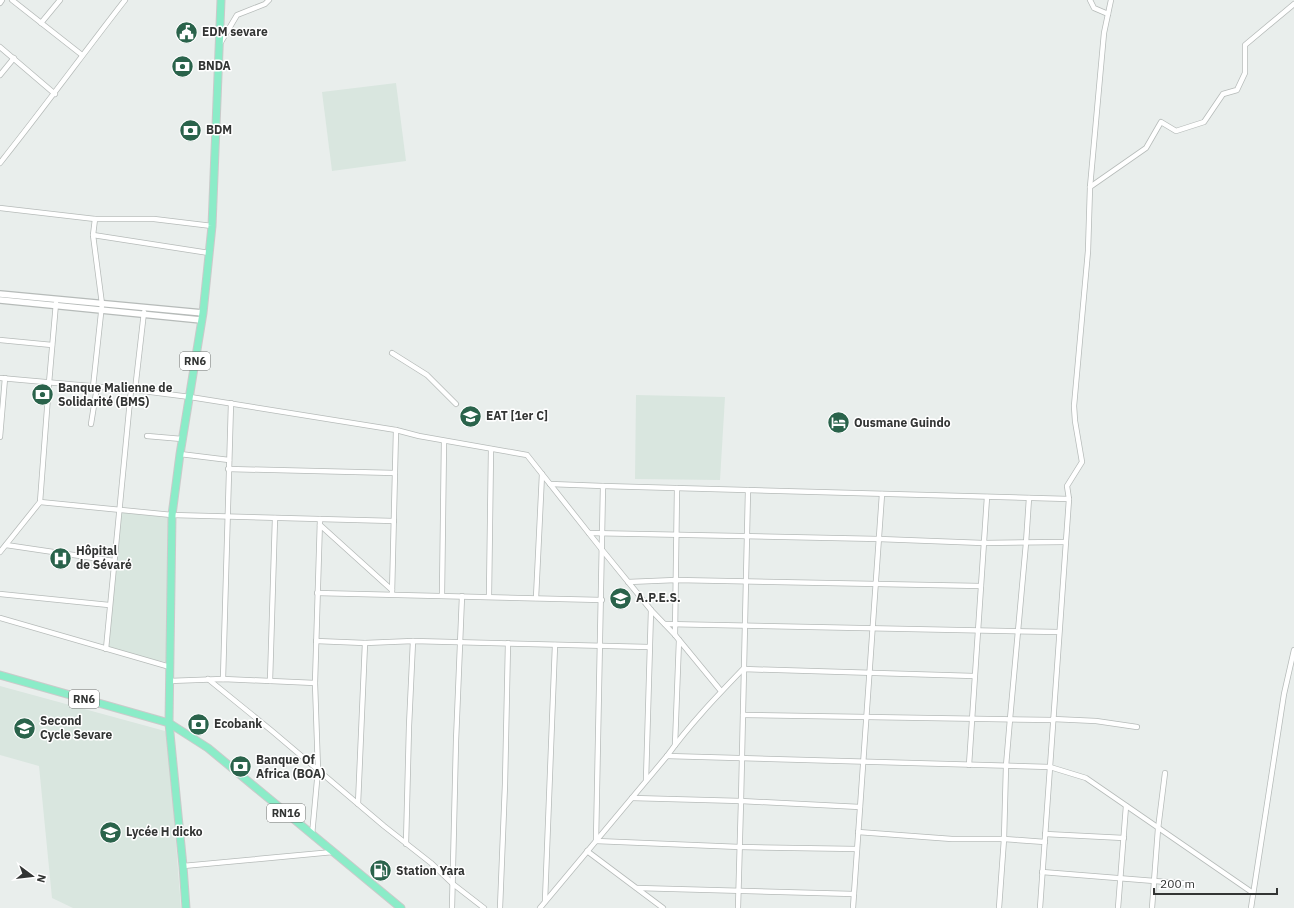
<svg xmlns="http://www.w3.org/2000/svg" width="1294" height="908" viewBox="0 0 1294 908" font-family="'IBM Plex Sans',sans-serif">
	<rect width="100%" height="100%" fill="#e9eeec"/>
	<!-- built -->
	<g fill="#d9e6df">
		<path d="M396,83L406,161L332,171L322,92Z"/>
		<path d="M636,395L725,397L720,480L635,479Z"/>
		<path d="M119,512L168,517L166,662L144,658L107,649Z"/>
		<path d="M0,686L165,731L168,740L181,908H73L52,898L39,766L0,755Z"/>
	</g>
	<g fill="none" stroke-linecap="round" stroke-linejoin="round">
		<defs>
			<g id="minor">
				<path d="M12,0L82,55"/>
				<path d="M1090,0L1094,8L1108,14"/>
				<path d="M0,3L2,0"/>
				<path d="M41,23L60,0"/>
				<path d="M221,42L237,15L265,4L269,0"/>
				<path d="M0,47L55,94"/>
				<path d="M0,75L14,58"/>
				<path d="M0,163C43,109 83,54 125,0"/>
				<path d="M1090,187L1146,148L1161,122L1176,131L1204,122L1223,94L1237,90L1245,73V45L1294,4"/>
				<path d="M0,208L95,219H154L212,226"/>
				<path d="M93,235L209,253"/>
				<path d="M0,340L52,345"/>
				<path d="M392,353L427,375L456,404"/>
				<path d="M0,378L135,390L190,397L396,430L419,436L527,455L603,551L651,610L675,635L721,691"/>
				<path d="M93,387L102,304L93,235L95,219"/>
				<path d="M135,390L144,312"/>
				<path d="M91,424L97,387"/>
				<path d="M147,436L182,439"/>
				<path d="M0,437L5,378"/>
				<path d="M180,454L229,460"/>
				<path d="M228,469L395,473"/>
				<path d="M550,484L603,486L1069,499"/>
				<path d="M603,486L596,841L740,847L857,849"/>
				<path d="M40,502L172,515L394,521"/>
				<path d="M320,525L392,590"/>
				<path d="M589,533L879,539L983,543L1065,542"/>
				<path d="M6,545L114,561"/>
				<path d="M0,552L40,502L49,383L56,303"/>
				<path d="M628,582L676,580L981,586"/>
				<path d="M317,593L602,600"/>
				<path d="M0,594L109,605"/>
				<path d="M392,594L396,430"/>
				<path d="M442,595L444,441"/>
				<path d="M489,596L491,449"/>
				<path d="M536,598L542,474"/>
				<path d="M0,618L170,667"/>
				<path d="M665,624L1059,632"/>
				<path d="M675,635L677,488"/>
				<path d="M316,641L365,643L413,641L649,647"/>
				<path d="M106,649L131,390"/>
				<path d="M208,679L272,731L384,826L431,863L453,884L484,908"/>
				<path d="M223,679L231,403"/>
				<path d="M169,681L223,679L315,683"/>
				<path d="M270,681L275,518"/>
				<path d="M743,715L1053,720"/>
				<path d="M1053,719L1096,721L1137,727"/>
				<path d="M675,745L679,640"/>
				<path d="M667,756L1050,767L1086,778L1253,893"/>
				<path d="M969,765L987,497"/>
				<path d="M646,780L651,610"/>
				<path d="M632,798L741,801L860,807"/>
				<path d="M358,804L365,643"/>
				<path d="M858,832L952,839H1004L1045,842"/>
				<path d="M1045,834L1124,838"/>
				<path d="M312,835L318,770L315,683L320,519"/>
				<path d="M406,844L409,726L413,641"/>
				<path d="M587,851L663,908"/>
				<path d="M183,866L333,852"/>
				<path d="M1042,872L1192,884"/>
				<path d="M637,888L854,894"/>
				<path d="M545,901L555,645"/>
				<path d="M452,908L456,741L462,596"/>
				<path d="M500,908L505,784L508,643"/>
				<path d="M540,908L667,756C689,725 717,696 743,669L974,676"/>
				<path d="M738,908L741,801L748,490"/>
				<path d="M853,908L882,494"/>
				<path d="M999,908L1004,839L1006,766L1010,719L1026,543L1029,498"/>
				<path d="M1040,908L1069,499L1067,486L1082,462L1075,421L1074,406L1088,251L1090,187L1104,33L1111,0"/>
				<path d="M1118,908L1126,806"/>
				<path d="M1152,908L1158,829L1165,773"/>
				<path d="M1251,908L1284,694L1294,650"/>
			</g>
			<g id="tertiary">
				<path d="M0,294L203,313"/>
				<path d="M0,300L201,320"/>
			</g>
			<g id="primary">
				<path d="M0,675L169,723L208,748L401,908"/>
				<path d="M186,908L183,866L169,723L172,515L180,454L203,313L212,226L221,0"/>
			</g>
		</defs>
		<!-- minor casing -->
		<use href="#minor" stroke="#b6bbb9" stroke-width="6"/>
		<!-- tertiary casing -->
		<use href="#tertiary" stroke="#b6bbb9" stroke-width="8"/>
		<!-- primary casing -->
		<use href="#primary" stroke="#cacaca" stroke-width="9"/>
		<!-- minor -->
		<use href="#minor" stroke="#fff" stroke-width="4.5"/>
		<!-- tertiary -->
		<use href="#tertiary" stroke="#fff" stroke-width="5.5"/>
		<!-- primary -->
		<use href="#primary" stroke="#8becc8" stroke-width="7"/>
	</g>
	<!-- icons -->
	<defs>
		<symbol id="civic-disc" viewBox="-11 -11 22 22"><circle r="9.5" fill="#2a634b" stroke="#fff"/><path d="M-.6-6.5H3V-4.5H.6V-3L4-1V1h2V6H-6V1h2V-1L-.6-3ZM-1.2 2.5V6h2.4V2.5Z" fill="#fff"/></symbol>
		<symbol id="bank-disc" viewBox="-11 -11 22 22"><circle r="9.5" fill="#2a634b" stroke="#fff"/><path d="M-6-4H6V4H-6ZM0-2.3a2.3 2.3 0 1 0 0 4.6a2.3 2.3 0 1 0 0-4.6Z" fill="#fff"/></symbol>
		<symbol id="school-disc" viewBox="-11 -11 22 22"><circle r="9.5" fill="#2a634b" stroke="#fff"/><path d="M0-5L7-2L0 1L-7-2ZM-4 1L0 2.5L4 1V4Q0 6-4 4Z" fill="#fff"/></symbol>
		<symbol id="hotel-disc" viewBox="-11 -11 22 22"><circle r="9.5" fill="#2a634b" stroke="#fff"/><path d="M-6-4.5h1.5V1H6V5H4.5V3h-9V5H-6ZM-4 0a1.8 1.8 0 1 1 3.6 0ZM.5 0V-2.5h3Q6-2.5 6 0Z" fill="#fff"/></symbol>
		<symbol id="hospital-disc" viewBox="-11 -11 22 22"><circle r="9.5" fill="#2a634b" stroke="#fff"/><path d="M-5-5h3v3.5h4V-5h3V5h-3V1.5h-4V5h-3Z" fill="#fff"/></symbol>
		<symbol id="fuel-disc" viewBox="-11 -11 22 22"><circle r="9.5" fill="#2a634b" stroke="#fff"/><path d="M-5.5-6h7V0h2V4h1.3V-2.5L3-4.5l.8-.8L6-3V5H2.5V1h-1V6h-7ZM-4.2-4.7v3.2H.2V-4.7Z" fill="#fff"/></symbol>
	</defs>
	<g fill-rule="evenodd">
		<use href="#civic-disc" x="174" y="20" width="25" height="25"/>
		<use href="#bank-disc" x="170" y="54" width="25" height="25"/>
		<use href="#bank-disc" x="178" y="118" width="25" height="25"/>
		<use href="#bank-disc" x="30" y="382" width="25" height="25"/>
		<use href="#school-disc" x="458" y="404" width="25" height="25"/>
		<use href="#hotel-disc" x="826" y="410" width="25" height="25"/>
		<use href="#hospital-disc" x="48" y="546" width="25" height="25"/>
		<use href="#school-disc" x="608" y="586" width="25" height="25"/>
		<use href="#bank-disc" x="186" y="712" width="25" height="25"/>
		<use href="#school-disc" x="12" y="716" width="25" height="25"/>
		<use href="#bank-disc" x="228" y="754" width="25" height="25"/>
		<use href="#school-disc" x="98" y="820" width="25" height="25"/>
		<use href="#fuel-disc" x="368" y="858" width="25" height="25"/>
	</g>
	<g text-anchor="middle" stroke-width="3" stroke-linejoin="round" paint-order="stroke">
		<!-- shield labels -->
		<g fill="#fff" stroke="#707271" stroke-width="1">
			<rect x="180" y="352" width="30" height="18" rx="3"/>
			<rect x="69" y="690" width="30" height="18" rx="3"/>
			<rect x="267" y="804" width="38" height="18" rx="3"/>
		</g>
		<g font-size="11" font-weight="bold" fill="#333534">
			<text x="195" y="365">RN6</text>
			<text x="84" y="703">RN6</text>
			<text x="286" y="817">RN16</text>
		</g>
		<!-- poi labels -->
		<g font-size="12" font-weight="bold" fill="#333534" stroke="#fff" text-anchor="start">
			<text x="202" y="36">EDM sevare</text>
			<text x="198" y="70">BNDA</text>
			<text x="206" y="134">BDM</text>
			<text x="58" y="392">Banque Malienne de<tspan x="58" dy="14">Solidarité (BMS)</tspan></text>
			<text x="486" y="420">EAT [1er C]</text>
			<text x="854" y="427">Ousmane Guindo</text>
			<text x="76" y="555">Hôpital<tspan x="76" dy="14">de Sévaré</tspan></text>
			<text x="636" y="602">A.P.E.S.</text>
			<text x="40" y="725">Second<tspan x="40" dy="14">Cycle Sevare</tspan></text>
			<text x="214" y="728">Ecobank</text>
			<text x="256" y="764">Banque Of<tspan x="256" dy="14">Africa (BOA)</tspan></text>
			<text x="126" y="836">Lycée H dicko</text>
			<text x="396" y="875">Station Yara</text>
		</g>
	</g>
	<!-- north arrow -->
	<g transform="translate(32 876) rotate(105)" stroke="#ffffff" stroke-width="3" paint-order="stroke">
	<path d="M0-3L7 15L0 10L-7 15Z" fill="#333534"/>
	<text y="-6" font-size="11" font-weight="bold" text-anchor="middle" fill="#333534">N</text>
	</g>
	<!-- scale -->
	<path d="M1154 888v6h123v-6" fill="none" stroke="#333534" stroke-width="2"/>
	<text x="1160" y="888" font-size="12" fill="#333534" stroke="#ffffff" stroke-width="3" paint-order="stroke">200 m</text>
</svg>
